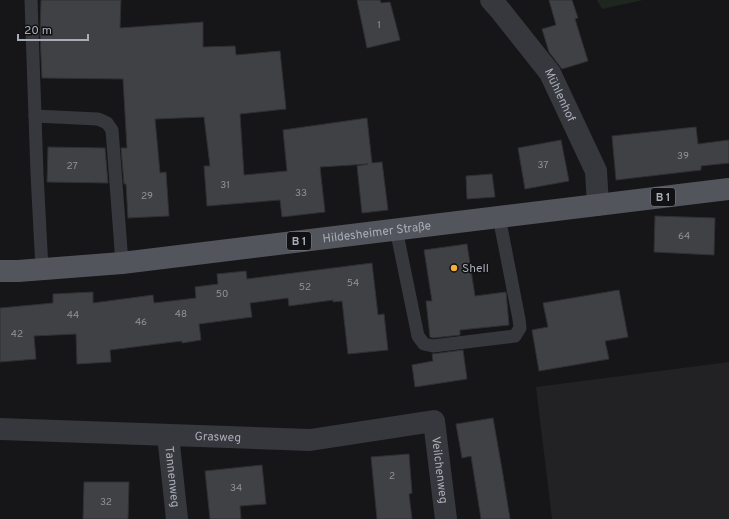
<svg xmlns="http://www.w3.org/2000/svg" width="729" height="519" viewBox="0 0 729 519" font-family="Overpass,sans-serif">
	<rect width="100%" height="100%" fill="#161618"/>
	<!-- built -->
	<path fill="#222225" d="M729,362V519H552L536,387Z"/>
	<!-- green -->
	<path fill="#1e261f" d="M597,0H643L602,9Z"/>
	<!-- building -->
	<g fill="#404145" stroke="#303034">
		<path d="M41,0H121L120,28L203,22V47L235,46L236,55L280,51L286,109L240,114L244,175L287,171L283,130L367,118L372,163L382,162L388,210L362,213L357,166L368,164L320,167L325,212L282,217L280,200L207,206L204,166H210L204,117L155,119L160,173L166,172L169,216L128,218L126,184H124L121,148H127L123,79L42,78L40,33Z"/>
		<path d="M357,0H380L381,3L390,2L400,40L367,48Z"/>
		<path d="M549,0H572L578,18L575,19L588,61L562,69L549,52L542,29L556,25Z"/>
		<path d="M696,127L698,144L729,140V163L701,166V170L616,180L612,136Z"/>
		<path d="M561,140L569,181L525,189L518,148Z"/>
		<path d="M48,147L105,148L108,183L47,182Z"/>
		<path d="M492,174L495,197L467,199L466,176Z"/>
		<path d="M655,216L715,218L714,255L654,252Z"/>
		<path d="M467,244L475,296L506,292L509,325L460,330V335L433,338L430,337L426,301H432L424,250Z"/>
		<path d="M372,263L378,315L384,314L388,350L348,354L342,301L333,302V300L289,306L288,298L250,303L252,317L199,324L201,340L182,343V341L110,350L111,362L77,364L76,334L34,336L36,359L0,362V308L53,303V294L93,292V303L153,295L154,303L196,298L195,287L218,284L217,274L246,271L247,279Z"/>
		<path d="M619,290L628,337L605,341L609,359L539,371L532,330L548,327L543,303Z"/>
		<path d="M463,350L467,379L415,387L412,365L433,361L432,354Z"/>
		<path d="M493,418L503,475L510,519H481L471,456L462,458L456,424Z"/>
		<path d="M409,454L412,493L409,494L412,519H377L371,457Z"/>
		<path d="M262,465L266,504L240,506L241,519H210L205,471Z"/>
		<path d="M84,482H129L128,519H83Z"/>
	</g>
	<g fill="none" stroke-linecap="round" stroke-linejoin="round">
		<!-- lane -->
		<g stroke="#37383d" stroke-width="13">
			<path d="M31,0L37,174L42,269"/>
			<path d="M35,116L98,119L107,123L112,130L122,263"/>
			<path d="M396,229L418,336L424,344L433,346L515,336L520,328L519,319L499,217"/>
		</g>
		<!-- street -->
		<g stroke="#37383d" stroke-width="22">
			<path id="s1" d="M491,0L500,10L550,73L596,171L598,205"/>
			<path id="s2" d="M0,429L310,440L434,421L446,519"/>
			<path id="s3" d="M168,435L177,519"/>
		</g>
		<!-- primary -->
		<path stroke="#53555c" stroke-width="22" id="s4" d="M0,271H18L122,263L729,189"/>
	</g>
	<!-- markers -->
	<circle fill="#f2b134" stroke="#111113" stroke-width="1.5" cx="454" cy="268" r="4"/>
	<g text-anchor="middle" stroke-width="3" stroke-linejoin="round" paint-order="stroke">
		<!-- number labels -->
		<g font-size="10" fill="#8e929b">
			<text x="379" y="28">1</text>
			<text x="683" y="159">39</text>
			<text x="543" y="168">37</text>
			<text x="72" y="169">27</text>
			<text x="225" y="188">31</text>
			<text x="301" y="196">33</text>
			<text x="147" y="199">29</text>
			<text x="684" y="239">64</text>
			<text x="353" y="286">54</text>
			<text x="305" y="290">52</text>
			<text x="222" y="297">50</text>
			<text x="181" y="317">48</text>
			<text x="73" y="318">44</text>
			<text x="141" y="325">46</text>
			<text x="17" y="337">42</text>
			<text x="392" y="479">2</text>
			<text x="236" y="491">34</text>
			<text x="106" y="505">32</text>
		</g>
		<!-- shield labels -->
		<g fill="#111113" stroke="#7b7e86" stroke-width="1">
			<rect x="651" y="188" width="24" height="18" rx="3"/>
			<rect x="287" y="232" width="24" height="18" rx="3"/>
		</g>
		<g font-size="11" font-weight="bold" fill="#a8adb8">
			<text x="663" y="201">B 1</text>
			<text x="299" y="245">B 1</text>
		</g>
		<!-- street labels -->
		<g font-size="12" fill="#a8adb8" stroke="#111113">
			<text dy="4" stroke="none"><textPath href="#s1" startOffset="118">Mühlenhof</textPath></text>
			<text dy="4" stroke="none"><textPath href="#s4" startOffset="379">Hildesheimer Straße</textPath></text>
			<text dy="4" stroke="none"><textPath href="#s2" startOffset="218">Grasweg</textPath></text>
			<text dy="4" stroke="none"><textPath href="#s2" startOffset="485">Veilchenweg</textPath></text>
			<text dy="4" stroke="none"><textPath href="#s3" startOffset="42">Tannenweg</textPath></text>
		</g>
		<!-- poi labels -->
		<g font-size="12" fill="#a8adb8" stroke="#111113" text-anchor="start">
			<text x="462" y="272">Shell</text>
		</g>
	</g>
	<!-- scale -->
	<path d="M18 34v6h70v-6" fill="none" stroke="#a8adb8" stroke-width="2"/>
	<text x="24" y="34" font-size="12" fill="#a8adb8" stroke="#111113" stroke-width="3" paint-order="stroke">20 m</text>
</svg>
